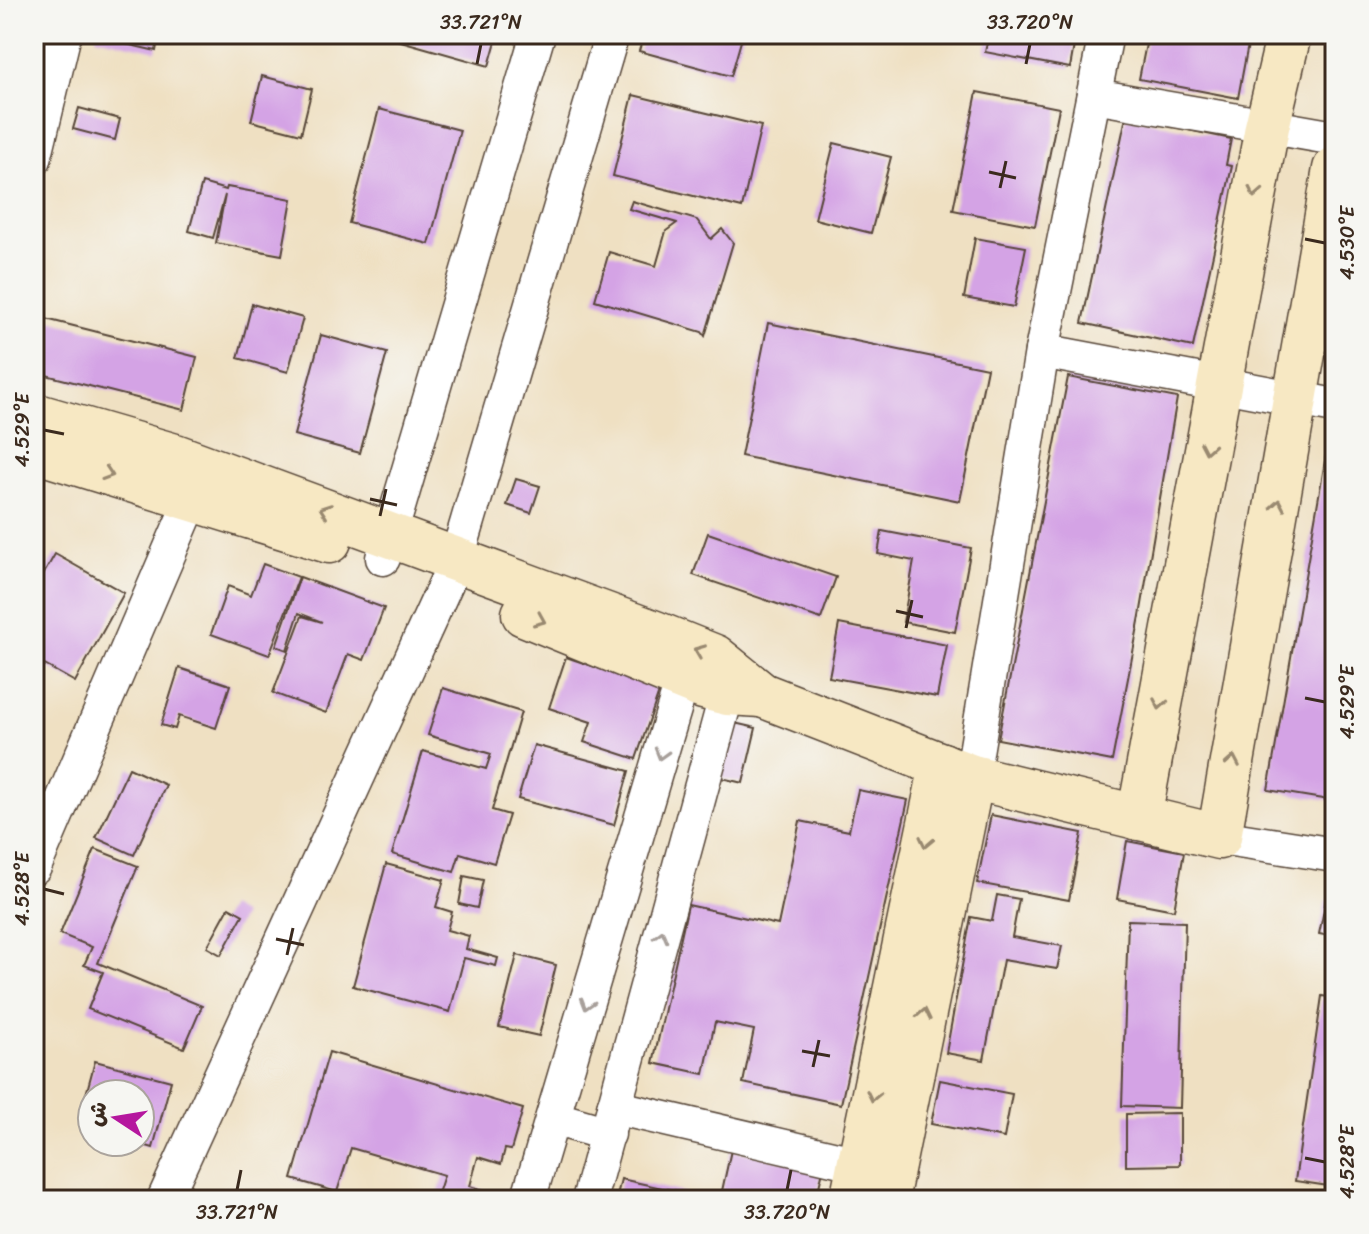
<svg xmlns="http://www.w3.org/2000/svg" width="1369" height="1234" viewBox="0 0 1369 1234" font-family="Sriracha,'Playpen Sans Arabic',sans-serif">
	<rect width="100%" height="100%" fill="#f6f6f2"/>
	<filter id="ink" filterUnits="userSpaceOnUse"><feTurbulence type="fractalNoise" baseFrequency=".0125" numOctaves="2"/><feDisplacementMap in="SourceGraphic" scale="16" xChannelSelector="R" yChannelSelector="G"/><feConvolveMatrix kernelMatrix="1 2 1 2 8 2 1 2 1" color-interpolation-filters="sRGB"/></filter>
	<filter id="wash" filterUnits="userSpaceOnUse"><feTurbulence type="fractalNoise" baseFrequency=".006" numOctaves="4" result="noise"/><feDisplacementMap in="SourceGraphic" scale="32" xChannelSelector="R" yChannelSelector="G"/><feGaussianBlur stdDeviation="1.8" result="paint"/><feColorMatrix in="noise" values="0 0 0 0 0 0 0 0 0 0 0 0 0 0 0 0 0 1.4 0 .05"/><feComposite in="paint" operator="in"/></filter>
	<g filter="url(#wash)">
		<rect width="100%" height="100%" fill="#efe0c2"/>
		<g id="blocks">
			<!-- building -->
			<g fill="#d4a3e5">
				<path d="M97,34H156L159,35L156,51L96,37Z"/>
				<path d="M376,34H498L489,66Z"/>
				<path d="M644,34H743L731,76L639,51Z"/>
				<path d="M989,34H1076L1070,68L985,52Z"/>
				<path d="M1148,34H1250L1238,98L1139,79Z"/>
				<path d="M262,76L312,89L301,134L251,121Z"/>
				<path d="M977,92L1059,108L1035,226L953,210Z"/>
				<path d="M633,95L761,126L742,208L613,176Z"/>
				<path d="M79,108L120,119L115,140L73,129Z"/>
				<path d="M379,109L460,130L429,244L349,223Z"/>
				<path d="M1126,117L1231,139L1226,165L1232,166L1193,347L1082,323Z"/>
				<path d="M834,143L891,157L871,233L815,219Z"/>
				<path d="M202,183L226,190L227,187L292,199L282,255L216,243L225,195L213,238L189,231Z"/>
				<path d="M632,201L697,220L711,239L722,229L733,243L705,336L702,332L595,300L609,252L656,266L666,231L677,223L629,209Z"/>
				<path d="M975,238L1026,247L1014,307L964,298Z"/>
				<path d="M252,304L303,318L288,372L238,358Z"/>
				<path d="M34,316L197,357L184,410L34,372Z"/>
				<path d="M768,323L987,368L960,501L741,456Z"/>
				<path d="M321,335L387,353L360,453L294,435Z"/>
				<path d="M1068,377L1177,398L1140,616L1112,761L998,739Z"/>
				<path d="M1331,426L1335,427V801L1268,790Z"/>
				<path d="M516,479L540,486L531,513L507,505Z"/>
				<path d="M882,531L971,548L955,632L903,622L914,561L878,554Z"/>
				<path d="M708,533L836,577L821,619L693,575Z"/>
				<path d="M55,554L124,593L75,682L34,659V591Z"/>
				<path d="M263,564L299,577L269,655L211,634L228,586L251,595Z"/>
				<path d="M300,577L384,608L364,660L348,654L326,713L273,693L302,616L322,622L299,613L287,650L276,646Z"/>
				<path d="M839,624L947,645L937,697L829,677Z"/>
				<path d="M566,657L660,689L636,759L584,742L591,722L549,708Z"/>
				<path d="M179,668L230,685L216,728L179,716L175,729L161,725Z"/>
				<path d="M443,688L521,712L492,810L509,815L494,863L460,853L454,872L392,854L423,751L486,769L491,754L428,735Z"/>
				<path d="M730,722L756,728L743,783L717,777Z"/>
				<path d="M534,745L629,771L614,825L518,799Z"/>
				<path d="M129,768L166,785L134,855L96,838Z"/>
				<path d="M858,790L908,800L841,1104L743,1083L754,1030L715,1022L704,1074L653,1063L688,905L778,925L800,821L849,831Z"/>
				<path d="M991,815L1082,833L1069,900L977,883Z"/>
				<path d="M1127,841L1184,852L1174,910L1117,899Z"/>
				<path d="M95,849L138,866L98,963L202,1006L184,1048L88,1009L103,972L84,965L92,947L60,934Z"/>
				<path d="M386,864L444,880L436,907L452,912L447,930L469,936L466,949L498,958L496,966L464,958L450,1012L353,986Z"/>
				<path d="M464,876L483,880L477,908L459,904Z"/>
				<path d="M997,895L1019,899L1012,937L1062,946L1057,969L1003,960L984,1060L946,1053L971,917L992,921Z"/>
				<path d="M1326,900L1335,901V937L1319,934Z"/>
				<path d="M229,907L243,915L221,955L207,947Z"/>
				<path d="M1128,920L1185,922L1180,1108L1122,1106Z"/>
				<path d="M517,955L556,965L539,1036L499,1027Z"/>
				<path d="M1322,996L1335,998V1187L1295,1181Z"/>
				<path d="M329,1052L523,1109L511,1150L505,1149L501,1164L478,1157L470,1186L490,1192L488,1200H436L444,1175L351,1148L337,1192L292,1179Z"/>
				<path d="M95,1061L171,1081L153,1148L140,1144V1094H92V1104L84,1102Z"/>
				<path d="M940,1080L1012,1094L1004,1138L931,1124Z"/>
				<path d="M1180,1113V1165L1126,1166V1114Z"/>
				<path d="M731,1150L823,1170L816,1200H720Z"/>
				<path d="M621,1179L685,1193L683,1200H616Z"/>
			</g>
		</g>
	</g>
	<g filter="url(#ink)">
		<use href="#blocks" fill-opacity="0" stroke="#564537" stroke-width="2"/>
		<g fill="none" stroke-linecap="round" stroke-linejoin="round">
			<defs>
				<g id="street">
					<path d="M1094,96L1335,138"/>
					<path d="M34,159L64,34"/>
					<path d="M1042,351L1335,406"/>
					<path d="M383,558L538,34"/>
					<path d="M972,777L1042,351L1106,34"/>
					<path d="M1219,837L1335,855"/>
					<path d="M34,867L192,499"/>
					<path d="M614,1107L884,1170"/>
					<path d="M553,1118L608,1134"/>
					<path d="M164,1200L447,581L462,541L612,34"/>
					<path d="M528,1200L683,679"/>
					<path d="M589,1200L727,693"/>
				</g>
				<g id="secondary">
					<path d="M34,415L175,456L655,633L715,657L762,695L972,777L1219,837L1335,169"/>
					<path d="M34,450L329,541"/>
					<path d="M524,614L703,687L727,693L762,695"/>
					<path d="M1139,818L1267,127L1289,34"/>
					<path d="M852,1200L942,765"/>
					<path d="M886,1200L972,777"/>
				</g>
			</defs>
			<!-- street casing -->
			<use href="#street" stroke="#564537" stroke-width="37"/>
			<!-- secondary casing -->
			<use href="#secondary" stroke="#564537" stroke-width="47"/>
			<!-- street -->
			<use href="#street" stroke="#fff" stroke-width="34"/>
			<!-- secondary -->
			<use href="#secondary" stroke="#f7e8c3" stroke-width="44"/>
		</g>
		<!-- one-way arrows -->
		<defs><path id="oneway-chevron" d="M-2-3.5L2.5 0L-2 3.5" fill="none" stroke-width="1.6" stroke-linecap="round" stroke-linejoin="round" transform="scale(2)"/></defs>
		<g stroke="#998970">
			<use href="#oneway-chevron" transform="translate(1255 192) rotate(101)"/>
			<use href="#oneway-chevron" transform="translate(1207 448) rotate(100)"/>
			<use href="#oneway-chevron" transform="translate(108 474) rotate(18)"/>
			<use href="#oneway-chevron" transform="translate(1278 505) rotate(-80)"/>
			<use href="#oneway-chevron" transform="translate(325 510) rotate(-160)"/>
			<use href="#oneway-chevron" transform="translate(540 620) rotate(23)"/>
			<use href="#oneway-chevron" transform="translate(699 651) rotate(-158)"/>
			<use href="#oneway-chevron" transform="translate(1160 704) rotate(100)"/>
			<use href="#oneway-chevron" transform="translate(1233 761) rotate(-80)"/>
			<use href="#oneway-chevron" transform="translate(926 842) rotate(102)"/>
			<use href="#oneway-chevron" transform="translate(924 1014) rotate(-78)"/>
			<use href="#oneway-chevron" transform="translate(873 1096) rotate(102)"/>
		</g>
		<g stroke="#a79f9a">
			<use href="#oneway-chevron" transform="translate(661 754) rotate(106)"/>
			<use href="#oneway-chevron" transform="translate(661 936) rotate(-75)"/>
			<use href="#oneway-chevron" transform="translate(587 1004) rotate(107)"/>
		</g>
	</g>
	<!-- ticks -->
	<path fill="none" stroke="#3b2a1e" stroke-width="3" d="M477,64L481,44M1026,64L1030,44M989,172L1016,178M1000,188L1006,161M1305,239L1325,243M44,430L64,434M370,499L397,505M380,516L386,489M896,611L923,617M906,628L912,600M1305,698L1325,702M44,889L64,894M276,939L304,945M287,955L293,928M802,1051L830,1056M813,1067L819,1040M1305,1158L1325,1162M237,1190L241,1170M787,1190L791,1170"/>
	<!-- margin -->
	<rect width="1369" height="1234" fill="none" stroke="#f6f6f2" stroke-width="88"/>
	<!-- north arrow -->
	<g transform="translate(116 1118) rotate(282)"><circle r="38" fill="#f6f6f2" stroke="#aba49d" stroke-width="2"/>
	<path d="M0-6L14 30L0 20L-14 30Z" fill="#b5179e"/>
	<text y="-12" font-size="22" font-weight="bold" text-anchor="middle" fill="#3b2a1e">ش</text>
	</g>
	<rect x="44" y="44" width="1281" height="1146" fill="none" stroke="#3b2a1e" stroke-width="3"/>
	<g font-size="20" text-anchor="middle" fill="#3b2a1e">
		<text x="481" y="29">33.721°N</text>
		<text x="1030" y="29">33.720°N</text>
		<text transform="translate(1347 243) rotate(-90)" y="7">4.530°E</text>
		<text transform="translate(22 430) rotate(-90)" y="7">4.529°E</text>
		<text transform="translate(1347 702) rotate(-90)" y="7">4.529°E</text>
		<text transform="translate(22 889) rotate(-90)" y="7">4.528°E</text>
		<text transform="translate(1347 1162) rotate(-90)" y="7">4.528°E</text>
		<text x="237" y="1219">33.721°N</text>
		<text x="787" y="1219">33.720°N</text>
	</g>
</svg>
